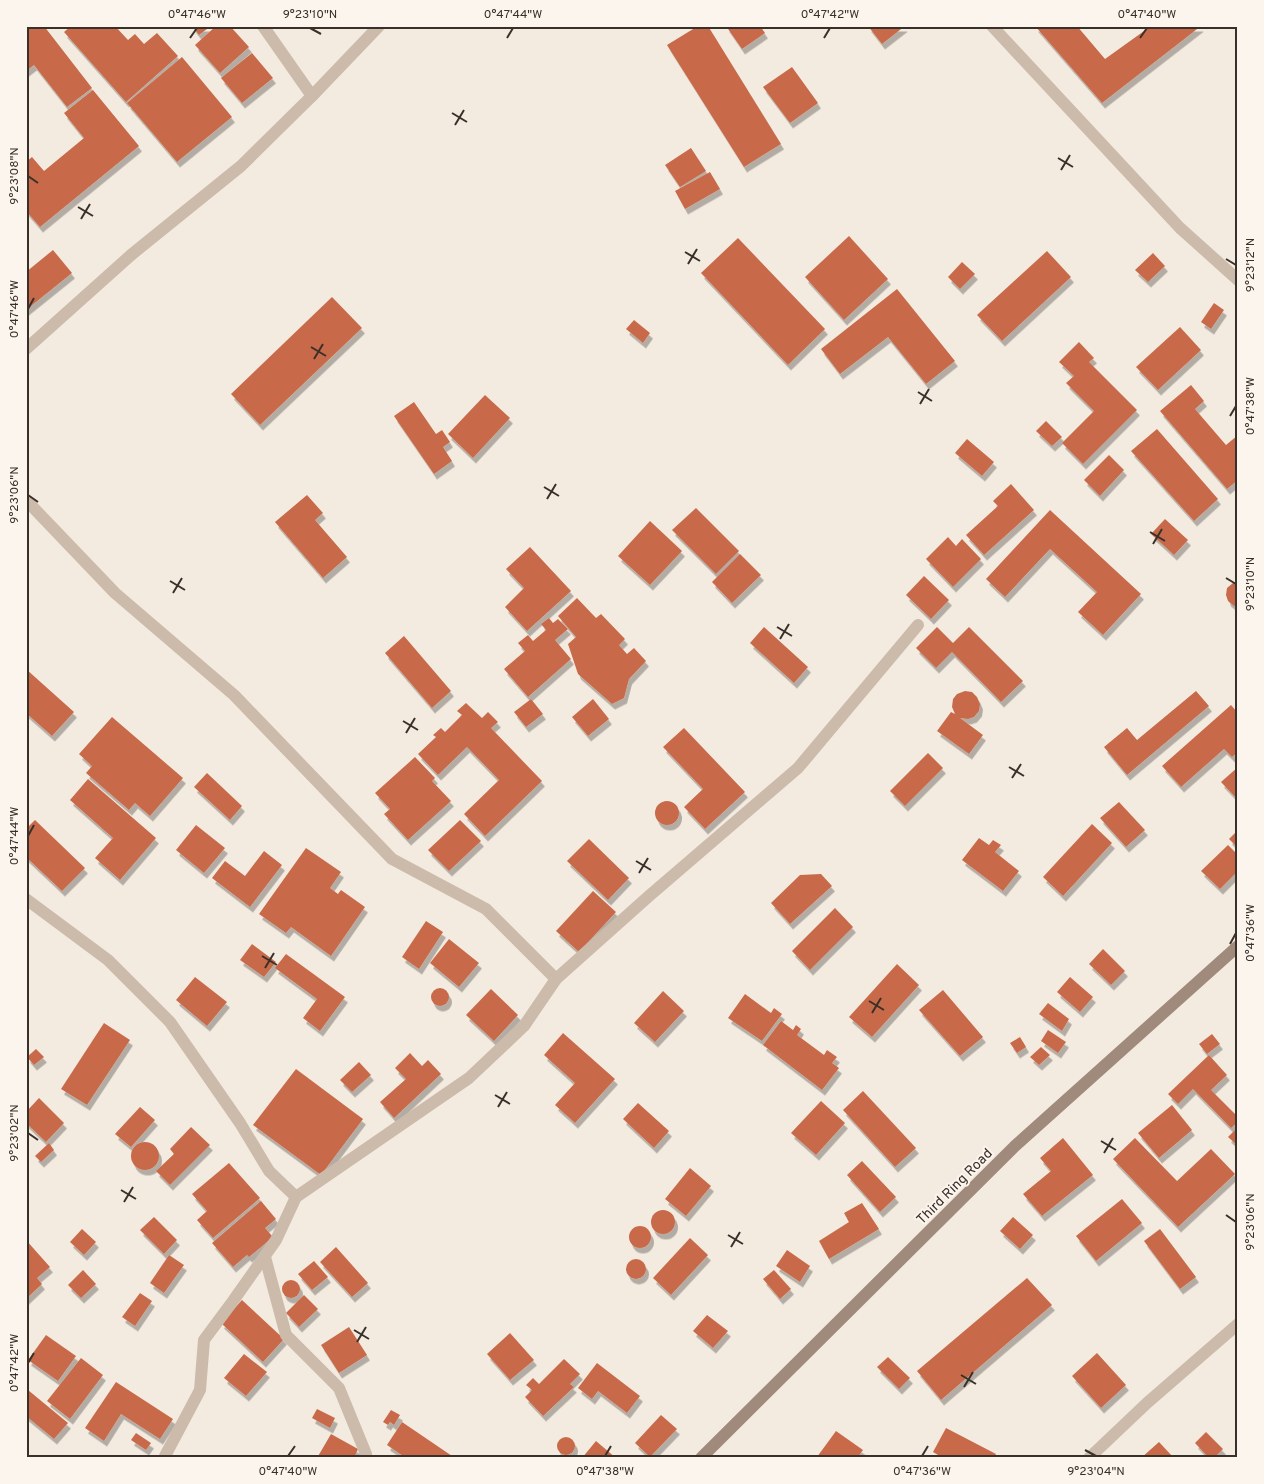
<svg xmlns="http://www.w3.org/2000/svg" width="1264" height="1484" viewBox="0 0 1264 1484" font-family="Overpass,sans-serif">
	<defs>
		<filter id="shadow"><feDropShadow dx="3" dy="5.5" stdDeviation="0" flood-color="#0004"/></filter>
	</defs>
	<rect width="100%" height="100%" fill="#f4ebe0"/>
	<!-- building -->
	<g fill="#c86b4a" filter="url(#shadow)">
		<path d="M26,26H44L92,88L67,107L34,65L26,71Z"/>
		<path d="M71,26H115L128,40L135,34L144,44L157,33L178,56L126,102L64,32Z"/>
		<path d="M192,26H211L199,35Z"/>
		<path d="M216,26H230L249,47L220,73L195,45Z"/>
		<path d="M698,26H708L781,144L744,167L667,45Z"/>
		<path d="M726,26H760L765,33L742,49Z"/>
		<path d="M868,26H905L882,44Z"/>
		<path d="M1035,26H1077L1105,59L1151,26H1201L1102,103Z"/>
		<path d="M252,53L273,78L242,103L221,78Z"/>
		<path d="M182,57L232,117L177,162L127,103Z"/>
		<path d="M792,67L818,103L790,123L763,87Z"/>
		<path d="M93,90L139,146L40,227L26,211V162L32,157L44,171L84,138L64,113Z"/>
		<path d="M691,148L706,171L680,187L665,165Z"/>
		<path d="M710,172L720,189L685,209L675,191Z"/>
		<path d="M849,236L888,279L844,320L805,277Z"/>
		<path d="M738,238L825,329L788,365L701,273Z"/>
		<path d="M53,250L72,273L26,310V272Z"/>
		<path d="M1047,251L1071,277L1002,341L977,315Z"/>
		<path d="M1153,253L1165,266L1148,282L1135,270Z"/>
		<path d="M962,262L975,274L960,289L948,277Z"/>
		<path d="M897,289L955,361L926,384L888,337L840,374L821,349Z"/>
		<path d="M332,297L362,328L260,425L231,394Z"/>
		<path d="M1214,303L1224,310L1211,329L1201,322Z"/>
		<path d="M634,320L650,333L643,343L626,329Z"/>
		<path d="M1180,327L1201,350L1158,390L1136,367Z"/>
		<path d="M1079,342L1094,358L1089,362L1137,410L1083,464L1062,443L1094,411L1066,383L1074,376L1059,362Z"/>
		<path d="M1191,385L1204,401L1195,409L1226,445L1238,435V480L1227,489L1160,411Z"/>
		<path d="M485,395L510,418L473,458L448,434Z"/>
		<path d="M414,402L436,434L442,430L450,442L443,447L452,461L434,474L394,416Z"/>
		<path d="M1046,421L1062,437L1052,446L1036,431Z"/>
		<path d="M1157,429L1218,499L1194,521L1131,451Z"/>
		<path d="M967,439L994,462L982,476L955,453Z"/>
		<path d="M1109,455L1124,470L1100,496L1084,480Z"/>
		<path d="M1011,484L1034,510L984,555L966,535L998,506L993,501Z"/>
		<path d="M307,495L323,513L315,520L347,557L323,578L275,522Z"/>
		<path d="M696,508L739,551L716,574L672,530Z"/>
		<path d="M1050,510L1141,594L1103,635L1078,612L1097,592L1050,549L1005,597L986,579Z"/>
		<path d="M1165,519L1188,540L1174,555L1151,534Z"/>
		<path d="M650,521L682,551L650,585L618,556Z"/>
		<path d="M948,537L956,546L962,539L981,559L953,587L926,559Z"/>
		<path d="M530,547L571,591L527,631L505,607L524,588L506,569Z"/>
		<path d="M740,554L761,575L732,603L712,582Z"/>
		<path d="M924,576L949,600L931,619L906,595Z"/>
		<path d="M1233,583H1238V605L1234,606L1228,601L1226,595L1227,588Z"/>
		<path d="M577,598L596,618L601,614L625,639L619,645L627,654L634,648L646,661L629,679L624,698L612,704L578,674L568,644L576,637L558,616Z"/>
		<path d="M549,618L553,623L558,619L568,629L555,640L571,659L528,697L504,669L525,651L518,643L528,635L533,641L546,630L541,624Z"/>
		<path d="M764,627L808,667L794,683L750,643Z"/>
		<path d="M937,627L953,643L969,627L1023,681L1001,702L952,652L936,668L916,648Z"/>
		<path d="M404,636L451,691L432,708L385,653Z"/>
		<path d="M26,669L74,712L52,736L26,713Z"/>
		<path d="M965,691L972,692L977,697L980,704L979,711L974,717L968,719L960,718L983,735L969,754L937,731L951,712L955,714L952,707L953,699L957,694Z"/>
		<path d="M1196,691L1209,706L1127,775L1104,747L1127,728L1137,740Z"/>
		<path d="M531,699L543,714L526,727L514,712Z"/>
		<path d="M593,699L609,719L588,736L572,717Z"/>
		<path d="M466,703L482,718L488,712L498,722L491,728L542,781L485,836L464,814L499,780L467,747L438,775L418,754L436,737L433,735L441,728L445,732L462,715L457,711Z"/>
		<path d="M1231,705L1238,713V752L1232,757L1224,749L1181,787L1162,766Z"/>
		<path d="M112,717L183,778L150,816L135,803L129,810L86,773L92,766L79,754Z"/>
		<path d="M684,728L745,792L705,829L684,807L703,789L663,747Z"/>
		<path d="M928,753L943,768L905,806L890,791Z"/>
		<path d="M415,757L435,778L432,781L451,801L408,840L384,814L390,809L375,793Z"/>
		<path d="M1238,767V800L1221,782Z"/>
		<path d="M207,773L242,806L230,820L194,787Z"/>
		<path d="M88,779L156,838L120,880L95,858L113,838L70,800Z"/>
		<circle cx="667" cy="813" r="12"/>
		<path d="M1119,802L1145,830L1126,847L1100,818Z"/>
		<path d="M35,820L85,868L62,891L26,857V829Z"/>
		<path d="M460,820L481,841L449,871L428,850Z"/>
		<path d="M1092,824L1112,843L1063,896L1043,877Z"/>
		<path d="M196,825L225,848L204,873L176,850Z"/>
		<path d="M1238,830V848L1229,839Z"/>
		<path d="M979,838L989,845L993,840L1001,845L995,852L1019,871L1003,891L962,860Z"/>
		<path d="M589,839L629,878L608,900L567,861Z"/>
		<path d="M1228,845L1238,855V871L1220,889L1201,871Z"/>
		<path d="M306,848L341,872L330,888L338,894L341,890L365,907L331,956L291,927L286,933L259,914Z"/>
		<path d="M264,851L282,865L250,907L212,878L225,861L245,876Z"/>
		<path d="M821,874L832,886L790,924L771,903L800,875Z"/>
		<path d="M593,891L616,912L579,952L556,931Z"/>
		<path d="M835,908L853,927L810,970L792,951Z"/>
		<path d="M426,921L443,932L419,969L402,957Z"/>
		<path d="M449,939L479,963L459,987L430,963Z"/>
		<path d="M252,944L276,962L264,977L240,960Z"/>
		<path d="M1103,949L1125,971L1111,985L1089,964Z"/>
		<path d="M286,954L345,997L320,1031L303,1018L317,999L275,968Z"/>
		<path d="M897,964L919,985L872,1037L849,1017Z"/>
		<path d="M195,977L227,1002L207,1026L176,1000Z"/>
		<path d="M1070,977L1093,997L1080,1012L1057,992Z"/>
		<circle cx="440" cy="997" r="9"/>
		<path d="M491,989L518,1015L494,1041L466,1015Z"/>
		<path d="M943,990L983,1037L960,1056L919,1010Z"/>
		<path d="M663,991L684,1011L655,1042L634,1023Z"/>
		<path d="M745,994L771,1013L774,1008L782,1014L762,1041L728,1018Z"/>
		<path d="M1048,1003L1069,1019L1062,1031L1039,1014Z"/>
		<path d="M781,1021L793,1030L796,1025L801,1029L797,1035L824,1055L827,1050L837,1057L832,1063L839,1068L822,1090L763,1045Z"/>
		<path d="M104,1023L130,1040L87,1105L61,1089Z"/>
		<path d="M1048,1030L1066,1042L1058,1053L1041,1041Z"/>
		<path d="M563,1033L615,1079L575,1123L555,1105L575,1083L544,1055Z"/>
		<path d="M1212,1034L1220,1044L1207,1054L1199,1044Z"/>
		<path d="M1020,1037L1026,1047L1017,1053L1010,1043Z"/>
		<path d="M1041,1047L1050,1055L1039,1065L1030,1057Z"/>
		<path d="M36,1049L44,1057L34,1065L27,1057Z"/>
		<path d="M410,1053L422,1066L428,1060L441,1074L394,1118L380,1102L406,1079L395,1068Z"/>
		<path d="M1209,1055L1227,1075L1211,1090L1238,1117V1122L1231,1128L1193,1089L1178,1104L1168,1094Z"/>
		<path d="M359,1062L371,1075L352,1092L340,1080Z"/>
		<path d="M296,1069L363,1119L321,1175L253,1125Z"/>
		<path d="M863,1091L916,1148L895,1167L843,1110Z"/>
		<path d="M39,1098L64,1123L46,1142L26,1123V1112Z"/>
		<path d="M821,1101L845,1123L816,1155L791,1133Z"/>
		<path d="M638,1103L669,1131L654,1148L623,1119Z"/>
		<path d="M1172,1105L1192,1130L1159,1158L1138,1133Z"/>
		<path d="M140,1107L155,1120L131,1147L115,1134Z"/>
		<path d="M191,1127L210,1145L170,1185L156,1171L174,1154L170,1149Z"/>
		<path d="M1238,1127V1146L1228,1137Z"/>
		<path d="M1063,1138L1093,1175L1042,1216L1023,1194L1051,1171L1040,1158Z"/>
		<path d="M1135,1138L1177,1181L1211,1149L1235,1174L1178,1227L1113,1159Z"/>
		<circle cx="145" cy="1156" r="14"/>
		<path d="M49,1143L54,1150L41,1162L35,1156Z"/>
		<path d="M862,1161L896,1197L880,1212L847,1175Z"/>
		<path d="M229,1163L260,1198L213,1238L197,1220L207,1211L192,1194Z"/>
		<path d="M690,1168L711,1186L686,1216L665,1199Z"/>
		<path d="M1122,1199L1142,1223L1096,1261L1076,1236Z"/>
		<path d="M261,1201L276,1219L265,1228L273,1237L249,1257L247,1255L233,1267L212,1243Z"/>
		<path d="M862,1203L879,1229L829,1259L819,1241L849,1222L844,1213Z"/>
		<circle cx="663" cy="1222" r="12"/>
		<path d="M154,1217L177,1240L164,1254L140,1230Z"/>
		<path d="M1013,1217L1033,1235L1020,1249L1000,1231Z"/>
		<circle cx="640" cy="1237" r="11"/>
		<path d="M82,1229L96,1242L84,1255L70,1242Z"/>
		<path d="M1160,1229L1196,1277L1180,1289L1144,1241Z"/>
		<path d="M690,1238L708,1255L671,1295L653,1278Z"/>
		<path d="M26,1240L50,1267L37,1278L42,1284L26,1299Z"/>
		<path d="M336,1247L368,1283L352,1297L320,1262Z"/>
		<path d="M787,1250L810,1266L800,1282L776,1266Z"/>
		<path d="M169,1255L184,1265L164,1293L150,1283Z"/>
		<circle cx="636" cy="1269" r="10"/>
		<path d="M314,1261L328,1277L312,1290L298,1274Z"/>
		<path d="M83,1270L96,1284L81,1298L68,1285Z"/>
		<path d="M774,1270L791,1289L780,1299L763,1279Z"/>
		<path d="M1027,1278L1052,1305L941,1400L917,1371Z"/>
		<circle cx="291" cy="1289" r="9"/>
		<path d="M140,1293L152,1301L135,1326L122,1317Z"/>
		<path d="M304,1295L318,1309L299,1327L286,1313Z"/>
		<path d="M242,1300L284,1339L263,1362L221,1323Z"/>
		<path d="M707,1315L728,1331L713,1348L693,1331Z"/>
		<path d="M349,1327L367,1355L339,1373L321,1345Z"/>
		<path d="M510,1333L534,1360L510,1380L487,1354Z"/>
		<path d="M46,1335L76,1356L58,1381L28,1360Z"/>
		<path d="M1097,1353L1126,1385L1101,1408L1072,1376Z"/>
		<path d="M244,1354L267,1372L246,1396L224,1378Z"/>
		<path d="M888,1357L910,1378L899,1389L877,1367Z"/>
		<path d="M81,1358L103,1375L70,1419L47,1401Z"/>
		<path d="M564,1359L580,1374L570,1384L574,1387L543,1416L525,1397L532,1390L526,1385L533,1378L539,1384Z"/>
		<path d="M597,1363L640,1396L627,1413L598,1391L592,1399L578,1388Z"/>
		<path d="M116,1382L173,1419L160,1439L121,1414L104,1441L85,1428Z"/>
		<path d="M28,1390L68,1423L54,1439L26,1416V1393Z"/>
		<path d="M317,1409L335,1418L330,1428L312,1418Z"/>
		<path d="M391,1410L400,1415L394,1425L390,1422L388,1425L383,1422Z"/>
		<path d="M661,1415L677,1429L650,1457L635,1443Z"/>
		<path d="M402,1422L455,1458H406L387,1445Z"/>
		<path d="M946,1428L996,1454L994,1458H943L933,1452Z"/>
		<path d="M836,1431L863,1450L857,1458L817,1457Z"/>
		<path d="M1206,1432L1223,1449L1214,1458H1209L1195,1443Z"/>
		<path d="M136,1433L151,1443L146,1450L131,1440Z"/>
		<path d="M331,1434L358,1449L354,1458H317Z"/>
		<circle cx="566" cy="1446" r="9"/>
		<path d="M596,1441L616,1458H582Z"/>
		<path d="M1159,1442L1174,1458H1141Z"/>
	</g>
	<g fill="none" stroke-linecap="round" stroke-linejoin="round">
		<!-- street -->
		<g stroke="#ccbbab" stroke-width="12">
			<path d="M263,26L312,96"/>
			<path d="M992,26L1180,228L1238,280"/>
			<path d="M26,349L131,255L241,166L312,96L379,26"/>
			<path d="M26,500L115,593L234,695L392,859L486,909L556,979"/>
			<path d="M26,899L108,960L170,1022L240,1123L269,1171L296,1197"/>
			<path d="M265,1257L286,1335L339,1388L366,1454V1458"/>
			<path d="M166,1458L165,1456L200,1390L204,1340L233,1301L276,1240L296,1197L469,1078L524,1026L556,979L649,896L798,768L918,625"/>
			<path d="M1089,1458L1147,1403L1238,1324"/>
		</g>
		<!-- secondary -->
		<path stroke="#a08a7c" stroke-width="12" d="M701,1458L1015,1146L1238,946"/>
	</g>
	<!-- ticks -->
	<path fill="none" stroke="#3a302a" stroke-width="2" d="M310,28L321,34M190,38L197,28M507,38L513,28M824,38L830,28M1140,38L1147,28M452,113L467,122M455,125L464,110M1058,158L1073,167M1061,170L1070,155M28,176L38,183M78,207L93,216M81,219L90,204M685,252L700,261M1226,259L1236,265M688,264L697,249M28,309L34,298M311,347L326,356M314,359L323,344M918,392L932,401M920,404L929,389M1230,416L1236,406M544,487L559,496M28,495L38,502M547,499L556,484M1150,532L1165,541M1153,544L1162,529M1226,578L1236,584M170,581L185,590M173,593L182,578M777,627L792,636M780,639L789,624M403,721L418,730M406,733L415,718M1009,767L1024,776M1012,778L1021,764M28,836L34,825M636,861L651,870M639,873L648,858M1230,944L1236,933M262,956L277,965M265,968L274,953M869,1001L884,1010M872,1013L881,998M495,1095L510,1104M498,1107L507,1092M28,1133L38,1140M1101,1141L1116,1150M1104,1153L1113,1138M121,1190L136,1199M124,1202L133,1187M1226,1215L1236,1222M728,1235L743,1244M731,1247L740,1232M354,1330L369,1339M357,1342L366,1327M28,1363L34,1353M961,1375L976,1384M964,1387L973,1372M1085,1450L1096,1456M288,1456L295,1446M605,1456L611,1446M922,1456L928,1446"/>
	<g text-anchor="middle" stroke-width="4" stroke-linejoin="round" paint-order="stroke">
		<!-- street labels -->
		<g font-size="14" fill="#3a302a" stroke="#fbf5ed">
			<text transform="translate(954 1186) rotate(-45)" y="5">Third Ring Road</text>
		</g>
	</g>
	<!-- border -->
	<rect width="1264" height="1484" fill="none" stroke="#fbf5ed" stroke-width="55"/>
	<rect x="28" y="28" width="1208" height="1428" fill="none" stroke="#3a302a" stroke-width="2"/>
	<g font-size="12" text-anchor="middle" fill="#3a302a">
		<text x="197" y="18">0°47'46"W</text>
		<text x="310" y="18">9°23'10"N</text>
		<text x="513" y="18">0°47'44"W</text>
		<text x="830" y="18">0°47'42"W</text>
		<text x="1147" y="18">0°47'40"W</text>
		<text transform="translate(14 176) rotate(-90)" y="4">9°23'08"N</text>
		<text transform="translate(1250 265) rotate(-90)" y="4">9°23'12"N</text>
		<text transform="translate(14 309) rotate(-90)" y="4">0°47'46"W</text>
		<text transform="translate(1250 406) rotate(-90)" y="4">0°47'38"W</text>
		<text transform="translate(14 495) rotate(-90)" y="4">9°23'06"N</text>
		<text transform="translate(1250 584) rotate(-90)" y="4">9°23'10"N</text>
		<text transform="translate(14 836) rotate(-90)" y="4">0°47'44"W</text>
		<text transform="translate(1250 933) rotate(-90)" y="4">0°47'36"W</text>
		<text transform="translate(14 1133) rotate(-90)" y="4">9°23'02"N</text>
		<text transform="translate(1250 1222) rotate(-90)" y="4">9°23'06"N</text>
		<text transform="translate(14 1363) rotate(-90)" y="4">0°47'42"W</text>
		<text x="288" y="1475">0°47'40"W</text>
		<text x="605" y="1475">0°47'38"W</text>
		<text x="922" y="1475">0°47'36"W</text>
		<text x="1096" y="1475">9°23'04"N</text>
	</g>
</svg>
